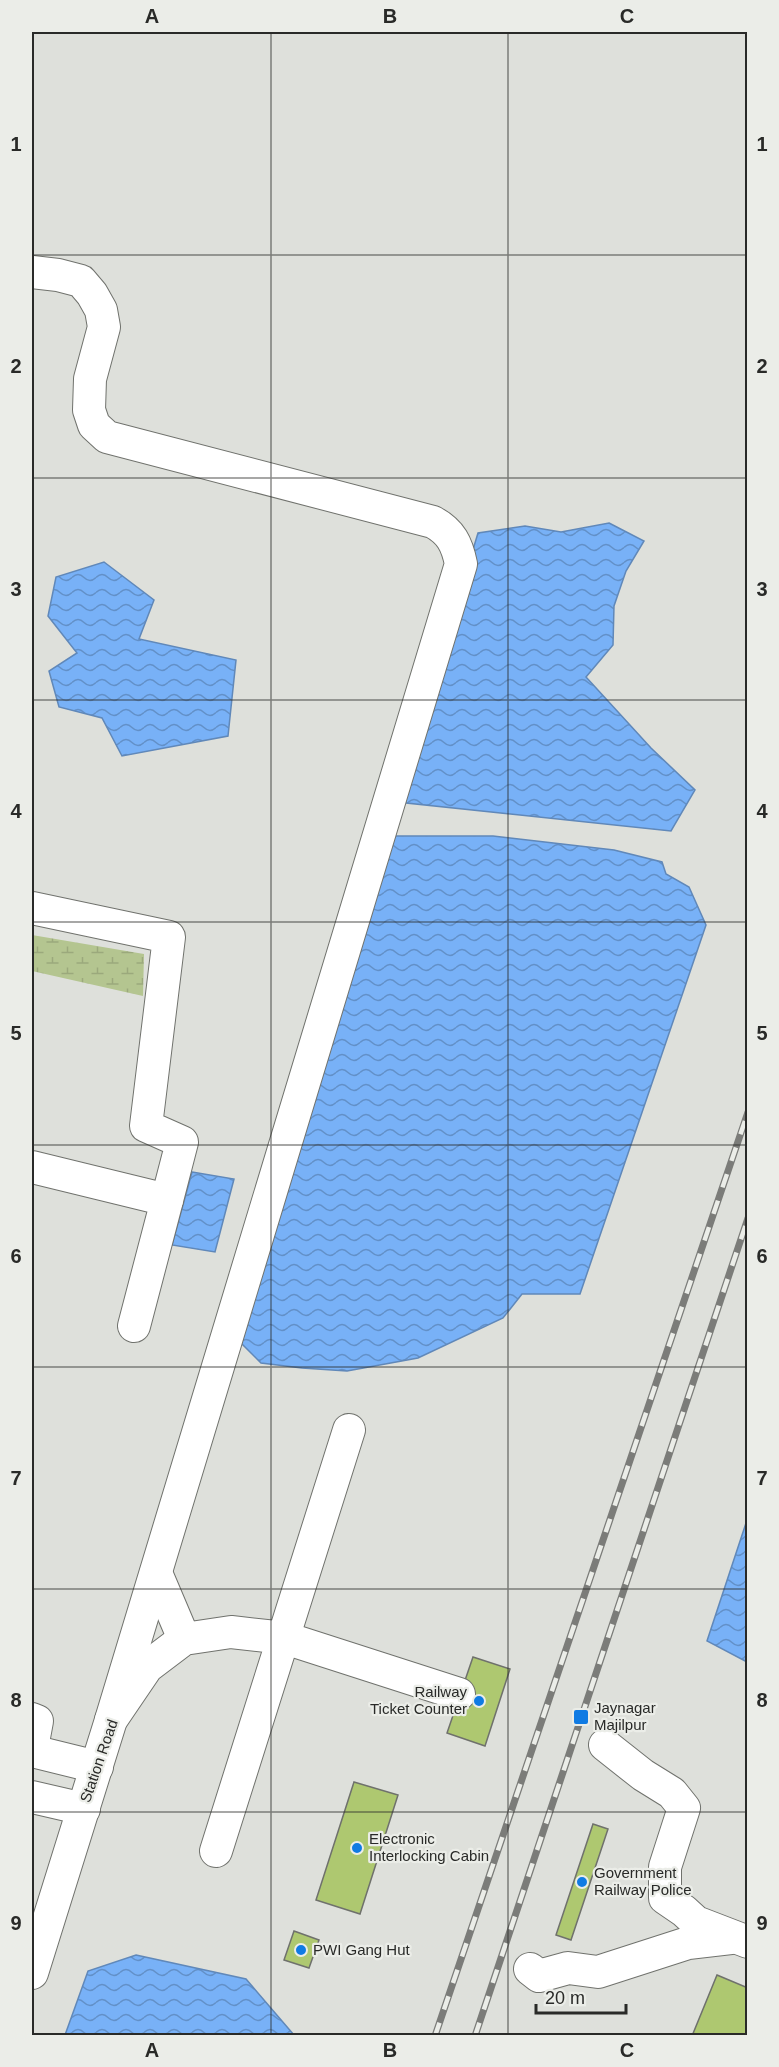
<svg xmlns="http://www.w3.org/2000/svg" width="779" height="2067" viewBox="0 0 779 2067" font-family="Arial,sans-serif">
	<defs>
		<pattern id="wetland-marsh" width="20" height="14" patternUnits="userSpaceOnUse" patternTransform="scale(1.5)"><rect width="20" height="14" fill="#b4c590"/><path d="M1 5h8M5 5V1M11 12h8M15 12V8" fill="none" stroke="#9ba97c"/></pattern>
		<pattern id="water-waves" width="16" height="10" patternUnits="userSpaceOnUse" patternTransform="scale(1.5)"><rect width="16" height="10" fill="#78b1f7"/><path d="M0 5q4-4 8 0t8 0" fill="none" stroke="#6290c8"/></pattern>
	</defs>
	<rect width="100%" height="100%" fill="#dee0db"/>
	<!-- wetland -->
	<path fill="url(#wetland-marsh)" d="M32,935L144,954L143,996L32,971Z"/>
	<!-- water -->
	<g fill="url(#water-waves)" stroke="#6088b9" stroke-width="1.5">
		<path d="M609,523L644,541L626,571L614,606L613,645L586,677L651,748L695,790L671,831L397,802L478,533L525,526L561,532Z"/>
		<path d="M104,562L154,600L139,639L236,660L228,736L122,756L102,718L59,707L49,671L77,653L48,616L56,577Z"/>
		<path d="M390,836H493L614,850L662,862L666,874L689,887L706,925L580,1294H522L503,1318L418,1358L347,1371L302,1368L261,1363L237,1339Z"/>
		<path d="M192,1172L234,1179L215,1252L172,1245Z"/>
		<path d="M747,1520V1662L707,1641Z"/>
		<path d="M136,1955L246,1979L294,2035H65L88,1971Z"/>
	</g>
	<!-- building -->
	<g fill="#aec870" stroke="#6f716c" stroke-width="1.5">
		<path d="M473,1657L510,1669L485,1746L447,1733Z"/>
		<path d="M354,1782L398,1795L360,1914L316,1900Z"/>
		<path d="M593,1824L608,1829L571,1940L556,1935Z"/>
		<path d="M294,1931L319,1940L309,1968L284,1960Z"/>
		<path d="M717,1975L748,1988V2036H692Z"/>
	</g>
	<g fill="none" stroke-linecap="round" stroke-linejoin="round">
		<defs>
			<g id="minor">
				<path d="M32,272L58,275L81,281L92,294L101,310L104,327L90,379L89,410L94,425L107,437L433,522C451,532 457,544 461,564L111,1720"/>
				<path d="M32,908L169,937L146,1126L182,1142L167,1200L32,1167"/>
				<path d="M134,1326L167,1200"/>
				<path d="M156,1573L184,1639"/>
				<path d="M32,1719L37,1721L32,1748"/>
				<path d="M605,1745L643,1775L672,1793L684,1808L665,1867V1898L684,1911L696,1922L748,1942"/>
				<path d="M32,1751L97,1767"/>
				<path d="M32,1797L84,1809"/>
				<path d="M216,1851L349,1430"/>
				<path d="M530,1969L539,1976L568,1968L598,1972L688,1943L731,1938"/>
				<path d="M32,1973L111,1720L147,1667L184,1639L231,1632L285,1638L459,1694"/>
			</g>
		</defs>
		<!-- minor casing -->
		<use href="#minor" stroke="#70726d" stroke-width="34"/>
		<!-- minor -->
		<use href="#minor" stroke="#fff" stroke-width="32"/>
		<defs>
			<g id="rail">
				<path d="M435,2036L748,1112"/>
				<path d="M475,2036L748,1218"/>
			</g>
		</defs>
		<!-- rail casing -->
		<use href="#rail" stroke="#7b7c79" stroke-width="7"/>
		<!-- rail -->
		<use href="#rail" stroke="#ebede8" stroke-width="4.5" stroke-dasharray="14" stroke-linecap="butt"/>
	</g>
	<!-- grid -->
	<path fill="none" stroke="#292a28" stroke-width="1.5" stroke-opacity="0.55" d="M271,32V2036M508,32V2036M32,255H748M32,478H748M32,700H748M32,922H748M32,1145H748M32,1367H748M32,1589H748M32,1812H748"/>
	<!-- markers -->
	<g fill="#107be3" stroke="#ebede8" stroke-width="2">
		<circle cx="479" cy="1701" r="6"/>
		<rect x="573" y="1709" width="16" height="16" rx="3"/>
		<circle cx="357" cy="1848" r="6"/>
		<circle cx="582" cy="1882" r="6"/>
		<circle cx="301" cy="1950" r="6"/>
	</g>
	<g text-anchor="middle" stroke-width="4.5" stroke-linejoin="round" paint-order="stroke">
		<!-- poi labels -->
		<g font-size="15" fill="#292a28" stroke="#ebede8" text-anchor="start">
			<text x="467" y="1697" text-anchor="end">Railway<tspan x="467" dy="17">Ticket Counter</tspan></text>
			<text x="594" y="1713">Jaynagar<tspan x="594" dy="17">Majilpur</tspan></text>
			<text x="369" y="1844">Electronic<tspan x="369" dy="17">Interlocking Cabin</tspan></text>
			<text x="594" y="1878">Government<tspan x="594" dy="17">Railway Police</tspan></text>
			<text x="313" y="1955">PWI Gang Hut</text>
		</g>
		<!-- street labels -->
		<g font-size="15" fill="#292a28" stroke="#ebede8">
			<text transform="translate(99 1761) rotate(-71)" y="5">Station Road</text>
		</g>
	</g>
	<!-- border -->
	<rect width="779" height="2067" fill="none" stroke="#ebede8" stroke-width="66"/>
	<!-- scale -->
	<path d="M536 2004v9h90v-9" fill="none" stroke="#292a28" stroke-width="3"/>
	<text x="545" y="2004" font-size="18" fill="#292a28" stroke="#ebede8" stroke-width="4.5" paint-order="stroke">20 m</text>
	<rect x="33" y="33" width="713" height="2001" fill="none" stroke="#292a28" stroke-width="2"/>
	<g font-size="20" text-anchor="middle" font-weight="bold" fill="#292a28">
		<text x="152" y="23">A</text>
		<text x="390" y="23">B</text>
		<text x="627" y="23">C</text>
		<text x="16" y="151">1</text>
		<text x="762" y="151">1</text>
		<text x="16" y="373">2</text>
		<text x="762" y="373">2</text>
		<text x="16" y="596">3</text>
		<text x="762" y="596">3</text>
		<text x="16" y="818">4</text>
		<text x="762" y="818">4</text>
		<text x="16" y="1040">5</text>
		<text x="762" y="1040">5</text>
		<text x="16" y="1263">6</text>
		<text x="762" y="1263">6</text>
		<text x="16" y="1485">7</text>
		<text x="762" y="1485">7</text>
		<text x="16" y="1707">8</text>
		<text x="762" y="1707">8</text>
		<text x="16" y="1930">9</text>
		<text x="762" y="1930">9</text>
		<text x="152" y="2057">A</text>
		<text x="390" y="2057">B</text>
		<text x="627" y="2057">C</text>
	</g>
</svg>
